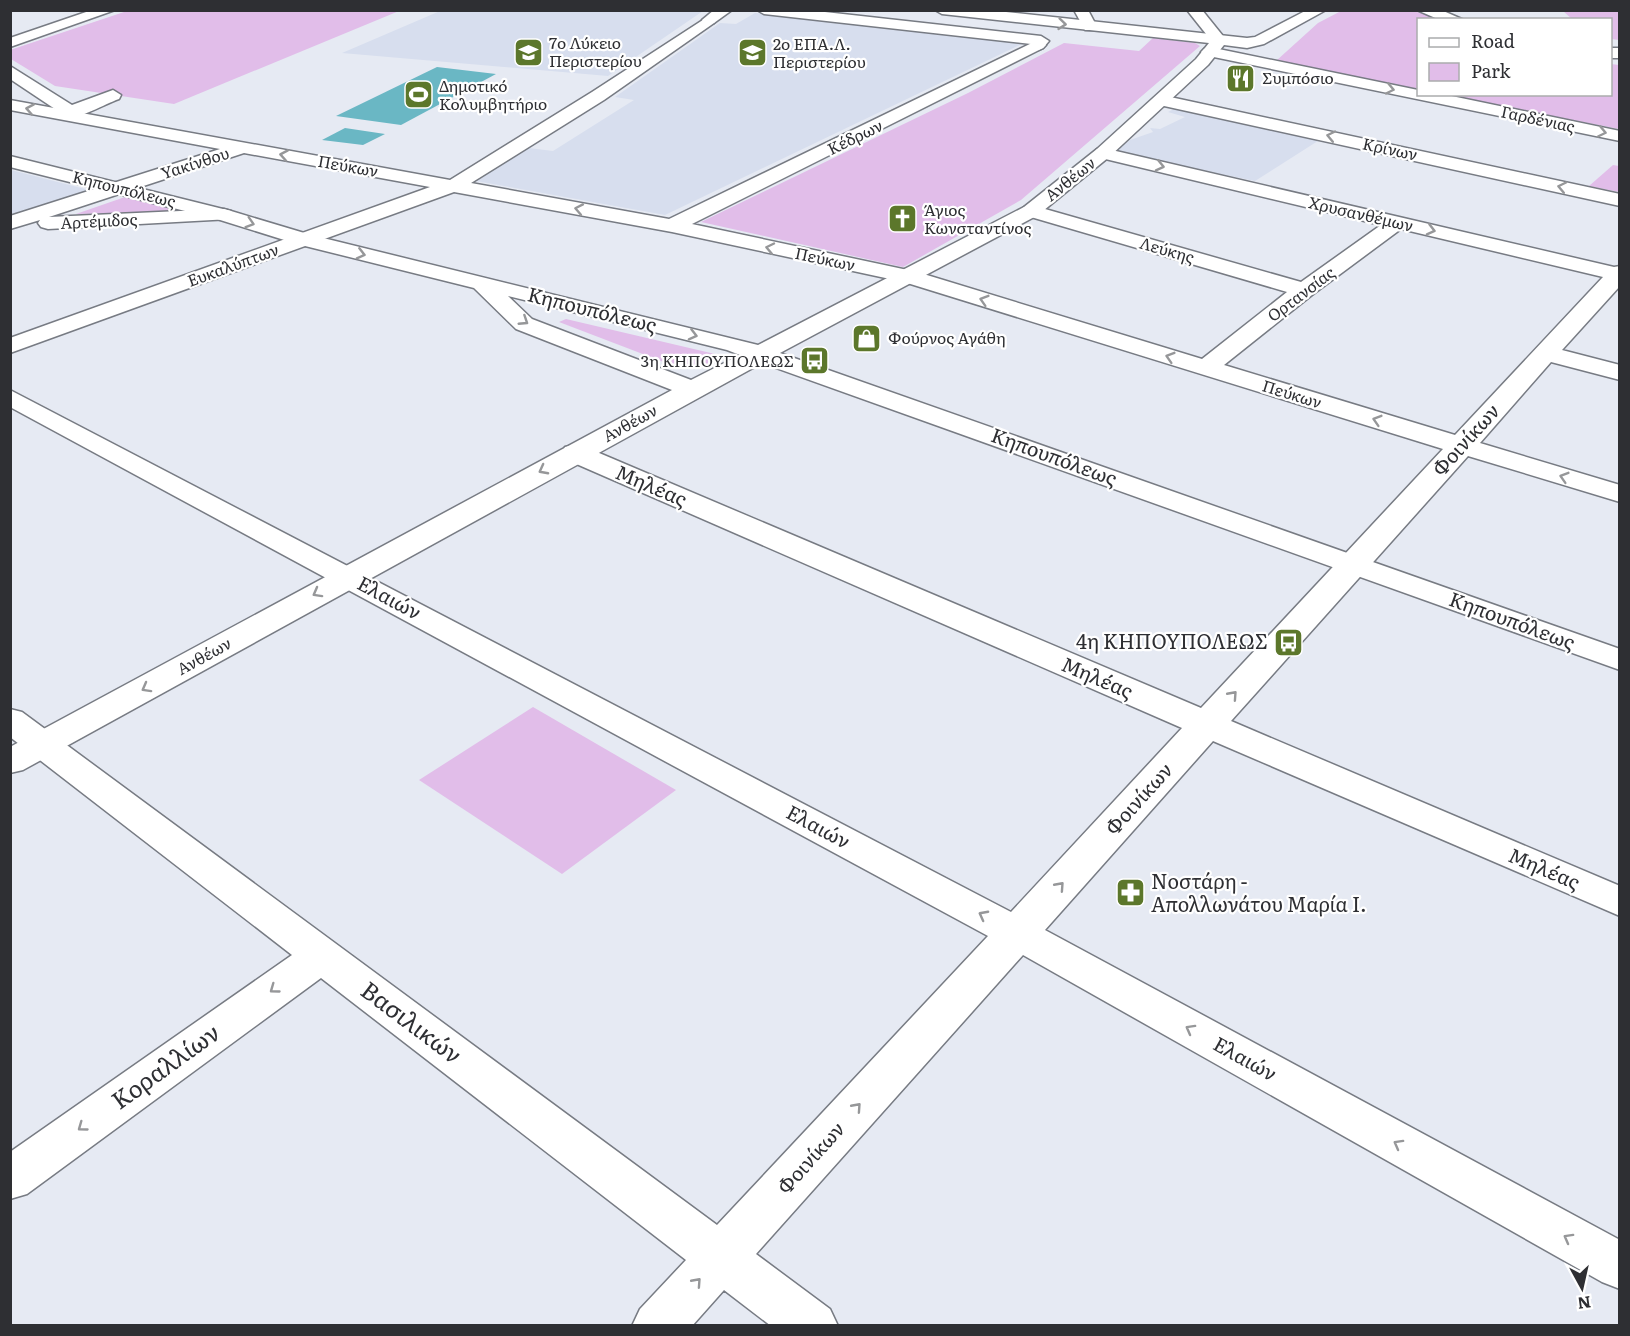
<svg xmlns="http://www.w3.org/2000/svg" width="1630" height="1336" viewBox="0 0 1630 1336" font-family="Literata,serif">
	<rect width="100%" height="100%" fill="#e6eaf3"/>
	<!-- built -->
	<g fill="#d7deee">
		<path d="M440,11V10L703,11L608,76L342,53Z"/>
		<path d="M755,13L1024,43L665,215L476,181L529,148L553,151L634,100L615,97L720,23L736,24Z"/>
		<path d="M1176,108L1321,139L1255,181L1115,152L1130,140L1153,132L1150,128L1160,129L1185,117L1168,112Z"/>
		<path d="M10,170H11L89,190L11,215Z"/>
	</g>
	<!-- green -->
	<g fill="#e1bde9">
		<path d="M127,11H399L174,104L55,86L11,59L10,50Z"/>
		<path d="M1341,11H1413L1445,19L1418,20V89L1276,61L1318,23Z"/>
		<path d="M1563,11H1619V40L1611,39L1610,20L1572,19Z"/>
		<path d="M1153,38L1195,43L1200,46L1021,200L903,267L701,222L968,93L1064,43L1139,51Z"/>
		<path d="M1611,64L1619,65V129L1444,95L1610,94Z"/>
		<path d="M1613,165L1619,166V192L1589,186Z"/>
		<path d="M125,197L171,209L167,212L76,214Z"/>
		<path d="M566,319L715,354L712,362L700,367L682,369L559,322Z"/>
		<path d="M533,707L676,790L562,874L419,780Z"/>
	</g>
	<!-- water -->
	<g fill="#6ab7c4">
		<path d="M437,67L496,74L401,125L336,116Z"/>
		<path d="M345,128L385,134L363,145L322,140Z"/>
	</g>
	<g fill="none" stroke-linecap="round" stroke-linejoin="round">
		<defs>
			<g id="pedestrian">
				<path d="M92,10H115L10,47V38Z"/>
				<path d="M714,10H732L714,23H704L702,20Z"/>
				<path d="M757,10H807L1041,36L1049,41L1043,48L1038,50L1031,44L764,14Z"/>
				<path d="M10,66L72,105L113,90L121,95L119,99C102,105 76,122 58,118L55,114L58,111L10,79Z"/>
			</g>
			<g id="minor">
				<path d="M1074,10H1088L1097,27L1095,30H1085Z"/>
				<path d="M1187,10H1202L1227,41L1224,44H1214Z"/>
				<path d="M1417,10H1441L1464,20H1440Z"/>
				<path d="M709,16L716,20L714,23L604,100L471,183L669,219L1038,40L1043,42L1046,45L1043,48L692,224L917,272L1202,359L1287,292L1024,215L1021,211L1024,207H1038L1301,282L1381,225L1097,157L1094,153L1097,149L1103,148L1614,267L1620,266V286L1562,350L1620,365V380L1551,362L1480,443L1620,485V502L1468,456L1231,721L1620,886V916L1213,741L1045,930L1620,1240V1289L1602,1282L1023,955L756,1254L830,1309L838,1326H771L724,1290L692,1326H632L640,1309L686,1260L321,978L27,1194L10,1199V1152L292,955L10,737V709L22,712L717,1225L988,936L10,407V390L1011,912L1182,728L565,459L562,453L565,447L575,445L585,447L1201,708L1443,449L904,282L672,232L454,192L10,353V338L430,187L244,153L49,217L224,209L231,211L234,215L231,219L48,229L41,227L38,223L40,220L10,229V216L220,149L10,110V100L450,180L592,92ZM1401,229L1603,277L1455,435L1224,365L1312,295Z"/>
				<path d="M1209,47L1418,90V94H1442L1620,131V141L1204,55L1201,52L1204,49Z"/>
				<rect x="1610" y="48" width="10" height="10"/>
				<path d="M1161,95L1620,194V206L1155,104L1153,100Z"/>
			</g>
			<path id="tertiary" d="M935,10H987L1247,38L1255,37L1307,10H1326L1264,44L1247,48L1224,45L1208,65L1109,157L1038,215L780,353L1620,649V670L762,363L23,770L10,773V747L672,390L516,329L474,288L297,244L217,219L10,167V156L231,211L311,235L758,345L1024,207L1097,149L1196,59L1209,43L942,14ZM508,296L727,350L740,355L691,380L532,319Z"/>
		</defs>
		<!-- pedestrian casing -->
		<use href="#pedestrian" stroke="#777b83" stroke-width="3"/>
		<!-- minor casing -->
		<use href="#minor" stroke="#777b83" stroke-width="3"/>
		<!-- tertiary casing -->
		<use href="#tertiary" stroke="#777b83" stroke-width="3"/>
		<!-- pedestrian -->
		<use href="#pedestrian" fill="#fff" fill-rule="evenodd"/>
		<!-- minor -->
		<use href="#minor" fill="#fff" fill-rule="evenodd"/>
		<!-- tertiary -->
		<use href="#tertiary" fill="#fff" fill-rule="evenodd"/>
	</g>
	<!-- one-way arrows -->
	<defs><path id="oneway-chevron" d="M-2-3.5L2.5 0L-2 3.5" fill="none" stroke-width="1.6" stroke-linecap="round" stroke-linejoin="round" transform="scale(1.5)"/></defs>
	<g stroke="#969799">
		<use href="#oneway-chevron" transform="translate(1062 24) rotate(6)"/>
		<use href="#oneway-chevron" transform="translate(1390 89) rotate(12)"/>
		<use href="#oneway-chevron" transform="translate(30 109) rotate(-170)"/>
		<use href="#oneway-chevron" transform="translate(1602 132) rotate(12)"/>
		<use href="#oneway-chevron" transform="translate(1331 136) rotate(-168)"/>
		<use href="#oneway-chevron" transform="translate(284 155) rotate(-170)"/>
		<use href="#oneway-chevron" transform="translate(1160 166) rotate(13)"/>
		<use href="#oneway-chevron" transform="translate(1562 187) rotate(-168)"/>
		<use href="#oneway-chevron" transform="translate(579 209) rotate(-169)"/>
		<use href="#oneway-chevron" transform="translate(250 223) rotate(17)"/>
		<use href="#oneway-chevron" transform="translate(1431 230) rotate(14)"/>
		<use href="#oneway-chevron" transform="translate(770 248) rotate(-168)"/>
		<use href="#oneway-chevron" transform="translate(361 254) rotate(14)"/>
		<use href="#oneway-chevron" transform="translate(984 300) rotate(-163)"/>
		<use href="#oneway-chevron" transform="translate(524 321) rotate(33)"/>
		<use href="#oneway-chevron" transform="translate(693 335) rotate(14)"/>
		<use href="#oneway-chevron" transform="translate(1170 357) rotate(-163)"/>
		<use href="#oneway-chevron" transform="translate(1377 420) rotate(-163)"/>
		<use href="#oneway-chevron" transform="translate(543 470) rotate(152)"/>
		<use href="#oneway-chevron" transform="translate(1564 477) rotate(-163)"/>
		<use href="#oneway-chevron" transform="translate(317 593) rotate(151)"/>
		<use href="#oneway-chevron" transform="translate(146 688) rotate(151)"/>
		<use href="#oneway-chevron" transform="translate(1233 695) rotate(-48)"/>
		<use href="#oneway-chevron" transform="translate(1060 886) rotate(-48)"/>
		<use href="#oneway-chevron" transform="translate(983 915) rotate(-152)"/>
		<use href="#oneway-chevron" transform="translate(274 989) rotate(144)"/>
		<use href="#oneway-chevron" transform="translate(1190 1029) rotate(-151)"/>
		<use href="#oneway-chevron" transform="translate(857 1107) rotate(-48)"/>
		<use href="#oneway-chevron" transform="translate(82 1127) rotate(144)"/>
		<use href="#oneway-chevron" transform="translate(1398 1144) rotate(-151)"/>
		<use href="#oneway-chevron" transform="translate(1568 1238) rotate(-151)"/>
		<use href="#oneway-chevron" transform="translate(697 1282) rotate(-48)"/>
	</g>
	<!-- icons -->
	<defs>
		<symbol id="school-square" viewBox="-11 -11 22 22"><rect x="-9" y="-9" width="18" height="18" rx="4" fill="#5c772b" stroke="#fff"/><path d="M0-5L7-2L0 1L-7-2ZM-4 1L0 2.5L4 1V4Q0 6-4 4Z" fill="#fff"/></symbol>
		<symbol id="restaurant-square" viewBox="-11 -11 22 22"><rect x="-9" y="-9" width="18" height="18" rx="4" fill="#5c772b" stroke="#fff"/><path d="M-5-6h1v4h1v-4h1v4h1v-4h1v5L-1.5 .5V6h-2V.5L-5-1ZM5-6V6H3V1.5H1.5Q1.5-4 5-6Z" fill="#fff"/></symbol>
		<symbol id="stadium-square" viewBox="-11 -11 22 22"><rect x="-9" y="-9" width="18" height="18" rx="4" fill="#5c772b" stroke="#fff"/><path d="M0-5a6.5 5 0 1 0 0 10a6.5 5 0 1 0 0-10ZM-3.5-1.8h7v3.6h-7Z" fill="#fff"/></symbol>
		<symbol id="church-square" viewBox="-11 -11 22 22"><rect x="-9" y="-9" width="18" height="18" rx="4" fill="#5c772b" stroke="#fff"/><path d="M-1.2-6h2.4v3.5h3.3v2.4h-3.3V6h-2.4V-.1h-3.3v-2.4h3.3Z" fill="#fff"/></symbol>
		<symbol id="shop-square" viewBox="-11 -11 22 22"><rect x="-9" y="-9" width="18" height="18" rx="4" fill="#5c772b" stroke="#fff"/><path d="M-5-2.5h2.3a2.7 3.5 0 0 1 5.4 0H5L5.5 6h-11ZM-1.5-2.5h3a1.5 2.3 0 0 0-3 0Z" fill="#fff"/></symbol>
		<symbol id="bus-square" viewBox="-11 -11 22 22"><rect x="-9" y="-9" width="18" height="18" rx="4" fill="#5c772b" stroke="#fff"/><path d="M-5-6H5V4H4V6H2V4H-2V6H-4V4H-5ZM-3.5-4V0h7V-4ZM-3.5 1.2v1.5H-2V1.2ZM2 1.2v1.5H3.5V1.2Z" fill="#fff"/></symbol>
		<symbol id="pharmacy-square" viewBox="-11 -11 22 22"><rect x="-9" y="-9" width="18" height="18" rx="4" fill="#5c772b" stroke="#fff"/><path d="M-2-6h4v4h4v4h-4v4h-4v-4h-4v-4h4Z" fill="#fff"/></symbol>
	</defs>
	<g fill-rule="evenodd">
		<use href="#school-square" x="512" y="36" width="33" height="33"/>
		<use href="#school-square" x="736" y="36" width="33" height="33"/>
		<use href="#restaurant-square" x="1224" y="62" width="33" height="33"/>
		<use href="#stadium-square" x="402" y="78" width="33" height="33"/>
		<use href="#church-square" x="886" y="202" width="33" height="33"/>
		<use href="#shop-square" x="850" y="322" width="33" height="33"/>
		<use href="#bus-square" x="798" y="344" width="33" height="33"/>
		<use href="#bus-square" x="1272" y="626" width="33" height="33"/>
		<use href="#pharmacy-square" x="1114" y="876" width="33" height="33"/>
	</g>
	<g text-anchor="middle" stroke-width="4.5" stroke-linejoin="round" paint-order="stroke">
		<!-- far-poi labels -->
		<g font-size="16" fill="#2e2f33" stroke="#fff" text-anchor="start">
			<text x="549" y="49">7ο Λύκειο<tspan x="549" dy="18">Περιστερίου</tspan></text>
			<text x="773" y="50">2ο ΕΠΑ.Λ.<tspan x="773" dy="18">Περιστερίου</tspan></text>
			<text x="1262" y="84">Συμπόσιο</text>
			<text x="439" y="92">Δημοτικό<tspan x="439" dy="18">Κολυμβητήριο</tspan></text>
			<text x="924" y="216">Άγιος<tspan x="924" dy="18">Κωνσταντίνος</tspan></text>
			<text x="888" y="344">Φούρνος Αγάθη</text>
			<text x="794" y="367" text-anchor="end">3η ΚΗΠΟΥΠΟΛΕΩΣ</text>
		</g>
		<!-- far-street labels -->
		<g font-size="16" fill="#2e2f33" stroke="#fff">
			<text transform="translate(1538 119) rotate(12)" y="6">Γαρδένιας</text>
			<text transform="translate(855 137) rotate(-26)" y="6">Κέδρων</text>
			<text transform="translate(1390 149) rotate(12)" y="6">Κρίνων</text>
			<text transform="translate(195 163) rotate(-18)" y="6">Υακίνθου</text>
			<text transform="translate(348 166) rotate(10)" y="6">Πεύκων</text>
			<text transform="translate(1070 179) rotate(-39)" y="6">Ανθέων</text>
			<text transform="translate(124 189) rotate(14)" y="6">Κηπουπόλεως</text>
			<text transform="translate(1361 214) rotate(13)" y="6">Χρυσανθέμων</text>
			<text transform="translate(99 221) rotate(-3)" y="6">Αρτέμιδος</text>
			<text transform="translate(1167 250) rotate(16)" y="6">Λεύκης</text>
			<text transform="translate(825 259) rotate(12)" y="6">Πεύκων</text>
			<text transform="translate(233 265) rotate(-20)" y="6">Ευκαλύπτων</text>
			<text transform="translate(1301 294) rotate(-37)" y="6">Ορτανσίας</text>
			<text transform="translate(1292 394) rotate(17)" y="6">Πεύκων</text>
			<text transform="translate(630 423) rotate(-29)" y="6">Ανθέων</text>
			<text transform="translate(204 656) rotate(-29)" y="6">Ανθέων</text>
		</g>
		<!-- street labels -->
		<g font-size="20" fill="#2e2f33" stroke="#fff">
			<text transform="translate(592 310) rotate(14)" y="7">Κηπουπόλεως</text>
			<text transform="translate(1466 440) rotate(-48)" y="7">Φοινίκων</text>
			<text transform="translate(1054 457) rotate(20)" y="7">Κηπουπόλεως</text>
			<text transform="translate(651 486) rotate(23)" y="7">Μηλέας</text>
			<text transform="translate(389 598) rotate(28)" y="7">Ελαιών</text>
			<text transform="translate(1512 621) rotate(20)" y="7">Κηπουπόλεως</text>
			<text transform="translate(1097 678) rotate(23)" y="7">Μηλέας</text>
			<text transform="translate(1139 799) rotate(-48)" y="7">Φοινίκων</text>
			<text transform="translate(818 827) rotate(28)" y="7">Ελαιών</text>
			<text transform="translate(1544 869) rotate(23)" y="7">Μηλέας</text>
			<text transform="translate(1245 1059) rotate(29)" y="7">Ελαιών</text>
			<text transform="translate(811 1158) rotate(-48)" y="7">Φοινίκων</text>
		</g>
		<!-- poi labels -->
		<g font-size="20" fill="#2e2f33" stroke="#fff" text-anchor="end">
			<text x="1268" y="649">4η ΚΗΠΟΥΠΟΛΕΩΣ</text>
			<text x="1151" y="889" text-anchor="start">Νοστάρη -<tspan x="1151" dy="23">Απολλωνάτου Μαρία Ι.</tspan></text>
		</g>
		<!-- near-street labels -->
		<g font-size="24" fill="#2e2f33" stroke="#fff">
			<text transform="translate(411 1023) rotate(37)" y="8">Βασιλικών</text>
			<text transform="translate(166 1067) rotate(-36)" y="8">Κοραλλίων</text>
		</g>
	</g>
	<!-- border -->
	<rect width="1630" height="1336" fill="none" stroke="#2e2f33" stroke-width="24"/>
	<!-- legend -->
	<rect x="1417" y="18" width="195" height="78" fill="#ffffff" stroke="#abacad" stroke-width="1.5"/>
	<rect x="1429" y="38" width="30" height="9" fill="#ffffff" stroke="#abacad" stroke-width="1.5"/>
	<text x="1471" y="48" font-size="18" fill="#2e2f33">Road</text>
	<rect x="1429" y="63" width="30" height="18" fill="#e1bde9" stroke="#abacad" stroke-width="1.5"/>
	<text x="1471" y="78" font-size="18" fill="#2e2f33">Park</text>
	<!-- north arrow -->
	<g transform="translate(1582 1288) rotate(172)" stroke="#ffffff" stroke-width="4.5" paint-order="stroke">
	<path d="M0-4.5L10 22L0 15L-10 22Z" fill="#2e2f33"/>
	<text y="-9" font-size="16" font-weight="bold" text-anchor="middle" fill="#2e2f33">N</text>
	</g>
</svg>
